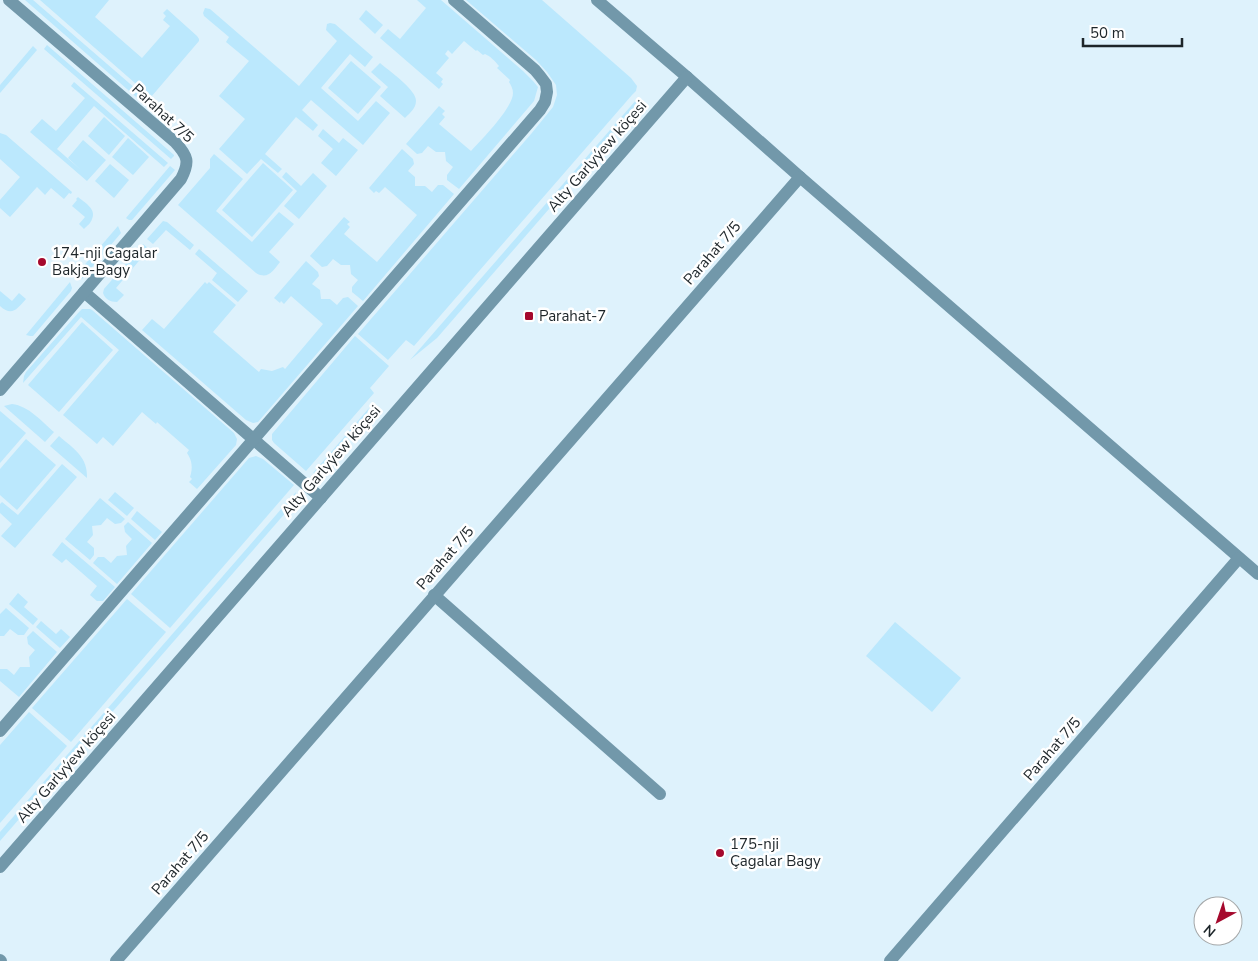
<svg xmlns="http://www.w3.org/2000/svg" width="1258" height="961" viewBox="0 0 1258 961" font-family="'Nunito Sans',sans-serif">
	<rect width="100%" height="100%" fill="#def2fc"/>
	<!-- green -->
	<g fill="#bbe8fd">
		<path d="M25,0H33L151,102L148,103H143Z"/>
		<path d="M40,0H109L95,17L142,58L170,26L163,20L166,16L163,13L167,9L197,36L199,39V41L151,97Z"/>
		<path d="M417,0H441L523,71L533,81L538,87L534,101L459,189L447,180V175L453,167L446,161L445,152H436L428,146L422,153L417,154L406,144L439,106L445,111L442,114L445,117L439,124L471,151C481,140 513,108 513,93C513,89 511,85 509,82L510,80L497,68L499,66C495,61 490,56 485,54L483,55L477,50L476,51L464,41L452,54L448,50L445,54L449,58L436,73L443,79L441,82L443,84L439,89L380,38L388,29L400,39L426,8Z"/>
		<path d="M466,0H542L631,78L637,86L636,91L632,95L414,346L406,340L388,360L358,334L531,134L553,107L557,95L556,85L547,72L536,60Z"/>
		<path d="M205,8L210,9L299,86L337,41L326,30L327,24L330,23L335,24L373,57L365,67L350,54L321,88L358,121L376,101L390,113L363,145L311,100L302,110L318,125L313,131L296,117L265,154L282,169L278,173L261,159L247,174L219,149L245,119L219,96L249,61L226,42L229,37L204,16L203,13Z"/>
		<path d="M366,10L383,25L375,34L359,19Z"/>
		<path d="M47,45L174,155V156L171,159L44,49Z"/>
		<path d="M33,46L37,50L0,93V85Z"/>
		<path d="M351,61L381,87L358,114L328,88Z"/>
		<path d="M380,63C388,70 417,90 416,101C416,108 410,113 405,118L380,96L388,87L371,72Z"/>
		<path d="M74,82L168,163L164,167L94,106L57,149L81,170L68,158L83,140L106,160L87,181L30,132L42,119L56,131L85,98L71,86Z"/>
		<path d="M637,99L641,103L437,338L410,360Z"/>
		<path d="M104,117L125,136L109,155L88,136Z"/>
		<path d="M323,129L339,143L343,138L358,150L336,176L321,163L333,149L318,136Z"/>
		<path d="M0,133L6,135L72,192L71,194L69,193L64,199L51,188L45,195L37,187L10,217L0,208V200L20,177L0,159Z"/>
		<path d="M128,138L149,157L133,175L112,157Z"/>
		<path d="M402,149L413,159L414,164L408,171L415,177V186H425L432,192L438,185H443L454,194L363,301L352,292V287L358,280L351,274L350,265H341L333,259L327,266L322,267L310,256L344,217L350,222L347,224L350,227L344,234L377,262L417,215L385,187L379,193L376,191L374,193L369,188Z"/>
		<path d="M214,154L243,179L216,211L252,242L279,212L294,224L269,252L280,262C273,271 268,280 256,273L178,205L210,168V159Z"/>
		<path d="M263,163L293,190L252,237L222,210Z"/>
		<path d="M110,164L129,180L114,198L95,181Z"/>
		<path d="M170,166L175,170L132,220H129L126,218Z"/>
		<path d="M286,172L301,186L313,173L327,186L299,219L284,206L297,191L282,177Z"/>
		<path d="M78,197C84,202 97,209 92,219C91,223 87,226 84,229L79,224L85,217L72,206L77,200L76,199Z"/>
		<path d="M163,221L167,222L194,245L190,250L166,230L153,244L147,239Z"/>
		<path d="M118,226L121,233L82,279L74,277Z"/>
		<path d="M143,244L149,249L116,288L124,295L117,302C110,302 105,299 103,293L104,289Z"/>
		<path d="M199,249L248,291L238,302L212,280L217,273L195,254Z"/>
		<path d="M306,261L318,272L319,276L312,284L320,290L321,299H330L337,305L343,298L348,297L358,306L258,422L253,423L246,420L142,330L152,319L164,329L205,282L207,284L209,282L236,305L213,332L259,372L261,369L272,371L283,367L285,369L323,324L291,296L284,304L281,301L280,303L274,298Z"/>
		<path d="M70,282L72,288L71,291L33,336H30L26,335Z"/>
		<path d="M0,291L12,301L19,293L26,299C17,309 12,317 0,306Z"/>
		<path d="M82,309H90L92,310L234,433L237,439L236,445L197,489L189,482L192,479L190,477C193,468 192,460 187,453L189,450L157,422L156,424L142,412L113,446L103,437L97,444L63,415L119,350L81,317L23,383L24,376L26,372L79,312Z"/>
		<path d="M82,322L113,350L59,412L28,385Z"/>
		<path d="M355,336L389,366L370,388L374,393L306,471L274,443L272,440V434Z"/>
		<path d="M12,404C29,406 41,421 54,432L45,442L4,406Z"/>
		<path d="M369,408L362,425L322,471L313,473Z"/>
		<path d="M0,411L26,433L0,463Z"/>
		<path d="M59,436C74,449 88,457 87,478L50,446Z"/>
		<path d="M26,439L56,465L17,510L0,495V469Z"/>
		<path d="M256,456L263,459L294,485L170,628L131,594L249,458Z"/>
		<path d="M62,464L77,477L15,548L1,536L12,524L0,513V504L2,502L18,515Z"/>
		<path d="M115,492L134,508L127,516L108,500Z"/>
		<path d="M296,492L294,503L0,841V832Z"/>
		<path d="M100,498L125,519L121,523L115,524L107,518L101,525L92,526L93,535L87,542L94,548V555L90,560L65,539Z"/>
		<path d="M137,511L162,532L155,540L131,519Z"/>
		<path d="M128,522L152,543L117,584L93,563L98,557H104L111,563L117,556L127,555L126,546L132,539L125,532L124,526Z"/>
		<path d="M62,542L115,587L103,601H97L90,595L97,586L66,559L62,563L52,555Z"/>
		<path d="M18,593L28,602L24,607L38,619L33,625L9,604Z"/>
		<path d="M127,599L166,632L71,742L32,708Z"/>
		<path d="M6,608L29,628L24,635H18L10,629L4,636H0V614Z"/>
		<path d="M41,621L56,634L61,629L70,637L60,648L36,627Z"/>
		<path d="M895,622L961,678L932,712L866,656Z"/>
		<path d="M33,631L57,652L19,697L0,681V669H7L14,675L20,667H30L29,657L35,650L28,644L27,637Z"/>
		<path d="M29,712L67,746L0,823V745Z"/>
	</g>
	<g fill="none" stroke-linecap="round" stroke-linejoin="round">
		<!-- minor -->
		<g stroke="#7298aa" stroke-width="12">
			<path d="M597,0L687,77L800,177L1258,574"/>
			<path d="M84,292L321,498"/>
			<path d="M0,390L181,179C190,162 188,156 175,142L9,0"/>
			<path d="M434,595L660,794"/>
			<path d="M0,731L540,110L545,102L547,92L546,84L540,76L535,70L454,0"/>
			<path d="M0,867L687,77"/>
			<path d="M0,960L1,961"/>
			<path d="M116,961L800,177"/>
			<path d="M890,961L1239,558"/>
		</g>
	</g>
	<!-- markers -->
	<g fill="#a5092d" stroke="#fff" stroke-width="2">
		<circle cx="42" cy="262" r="5"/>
		<rect x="524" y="311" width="10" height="10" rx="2.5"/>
		<circle cx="720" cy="853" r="5"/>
	</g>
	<g text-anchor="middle" stroke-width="5" stroke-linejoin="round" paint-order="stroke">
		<!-- street labels -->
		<g font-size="15" fill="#1d2529" stroke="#fff">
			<text transform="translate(163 113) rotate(43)" y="5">Parahat 7/5</text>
			<text transform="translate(597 156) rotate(-49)" y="5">Alty Garlyýew köçesi</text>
			<text transform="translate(712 253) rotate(-49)" y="5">Parahat 7/5</text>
			<text transform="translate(331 461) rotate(-49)" y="5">Alty Garlyýew köçesi</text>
			<text transform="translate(445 558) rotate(-49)" y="5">Parahat 7/5</text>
			<text transform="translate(1052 749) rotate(-49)" y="5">Parahat 7/5</text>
			<text transform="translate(66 767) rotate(-49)" y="5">Alty Garlyýew köçesi</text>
			<text transform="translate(180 863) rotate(-49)" y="5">Parahat 7/5</text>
		</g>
		<!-- poi labels -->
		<g font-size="15" fill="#1d2529" stroke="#fff" text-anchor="start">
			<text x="52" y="258">174-nji Cagalar<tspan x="52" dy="17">Bakja-Bagy</tspan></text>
			<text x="539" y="321">Parahat-7</text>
			<text x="730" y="849">175-nji<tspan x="730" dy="17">Çagalar Bagy</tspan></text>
		</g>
	</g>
	<!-- north arrow -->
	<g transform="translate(1218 921) rotate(220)"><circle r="24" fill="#ffffff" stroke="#a5a8a9"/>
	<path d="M0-4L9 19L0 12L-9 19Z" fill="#a5092d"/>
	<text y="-8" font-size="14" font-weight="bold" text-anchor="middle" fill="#1d2529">N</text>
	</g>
	<!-- scale -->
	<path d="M1083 38v8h99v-8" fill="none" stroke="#1d2529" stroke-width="2.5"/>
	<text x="1090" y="38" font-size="15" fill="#1d2529" stroke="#ffffff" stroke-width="4" paint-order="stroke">50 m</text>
</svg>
